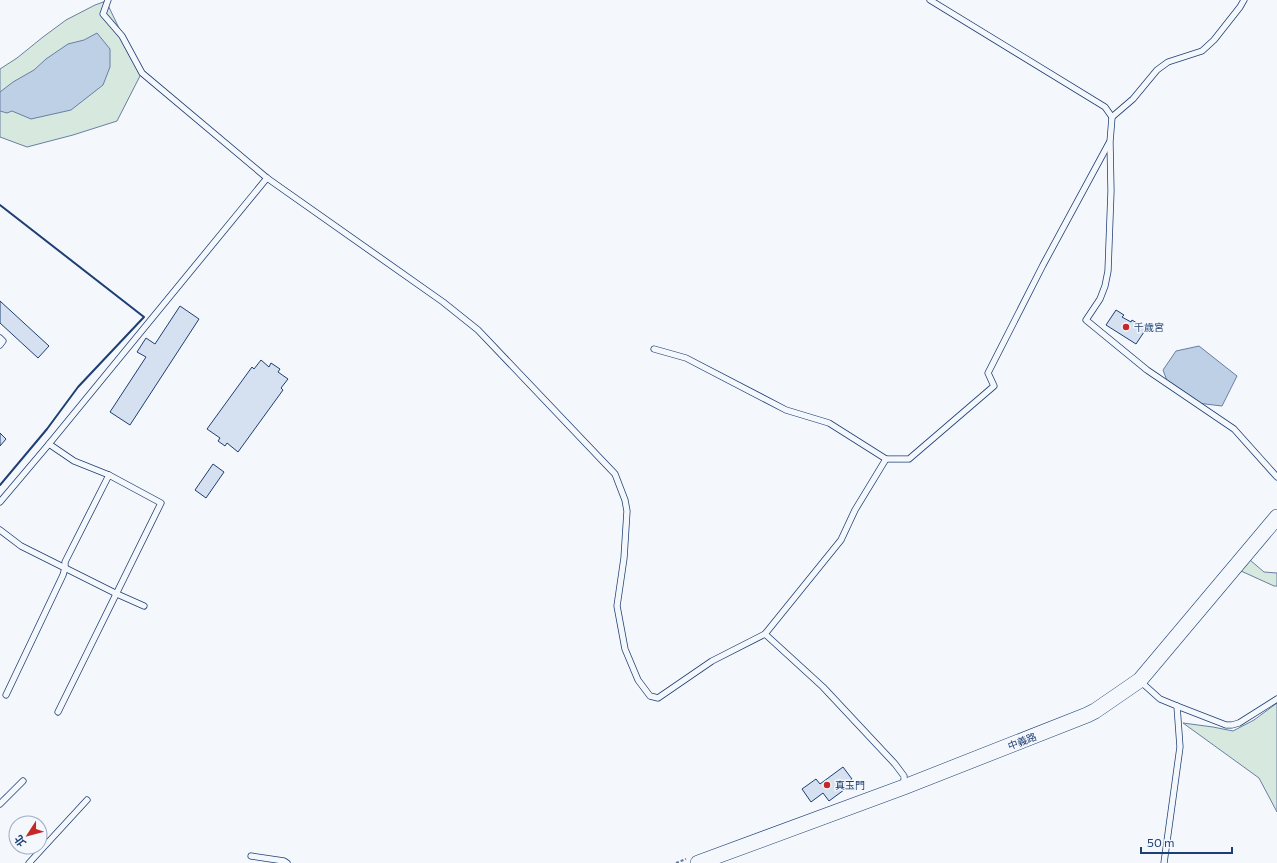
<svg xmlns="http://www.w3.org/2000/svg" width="1277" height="863" viewBox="0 0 1277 863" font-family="Commissioner,'Noto Sans TC',sans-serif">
	<rect width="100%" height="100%" fill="#f4f7fb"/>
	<!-- green -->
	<g fill="#d7e8df" stroke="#687fa3">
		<path d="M106,1L141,74L117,121L73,135L27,147L0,137V69L17,58L43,37L66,20L95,5Z"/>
		<path d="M1250,560L1264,572L1277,573V586H1274L1241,571Z"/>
		<path d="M1277,703V812L1259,778L1183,723L1213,727L1233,731L1254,720Z"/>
	</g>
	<!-- water -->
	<g fill="#bed0e5" stroke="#687fa3">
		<path d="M97,33L110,49V67L103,85L71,110L31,119L12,111L7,113L0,111V92L13,82L34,70L46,59L68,44L84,40Z"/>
		<path d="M1199,346L1237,376L1222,406L1197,403L1169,386L1163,370L1176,351Z"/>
	</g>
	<!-- building -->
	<g fill="#d5e0f0" stroke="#1d3f73">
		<path d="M0,301L49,346L38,358L0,323Z"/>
		<path d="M180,306L199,319L130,425L110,412L146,357L137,352L146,338L155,344Z"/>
		<path d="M1116,310L1124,315L1122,317L1131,322L1132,320L1146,329L1136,344L1106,325Z"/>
		<path d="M261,360L269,367L271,363L280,369L278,372L288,379L281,388L283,390L238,452L227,443L225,446L218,441L220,438L207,429L252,367L254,369Z"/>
		<path d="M0,433L6,439L0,446Z"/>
		<path d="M213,464L224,472L206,498L195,490Z"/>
		<path d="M843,767L852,779L846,783L848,787L829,801L823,793L811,802L802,789L816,779L820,784Z"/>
	</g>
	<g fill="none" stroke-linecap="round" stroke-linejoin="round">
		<defs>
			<g id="lane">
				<path d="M108,0L103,14L122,36L142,73L267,178L443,302L478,330L615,474L625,500L627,511L624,558L617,606L625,649L638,680L650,696L658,698L712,661L765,634L823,687L895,764L904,776V786"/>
				<path d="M930,0L1105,107L1112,117L1110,142L1111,191L1108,271L1105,286L1100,299L1086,320L1147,370L1234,429L1277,477"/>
				<path d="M1112,117L1133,99L1157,70L1168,62L1202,51L1214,40L1240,7L1244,0"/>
				<path d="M0,338L3,341L0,345"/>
				<path d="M654,349L686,358L786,410L829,423L886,459H909L994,386L988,373L1043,265L1109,143"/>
				<path d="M49,444L74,461L109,475L161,503L58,712"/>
				<path d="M0,502L49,444L267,178"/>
				<path d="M0,530L21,546L117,594L144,606"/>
				<path d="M765,634L841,540L855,510L886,459"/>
				<path d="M1140,681L1160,699L1177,706L1180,747L1164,863"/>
				<path d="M6,695L63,575L65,568V562L109,475"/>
				<path d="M1177,706L1226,725H1232L1239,723L1277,699"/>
				<path d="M0,804L23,781"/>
				<path d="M251,856L284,861L287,863"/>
				<path d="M29,863L87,800"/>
			</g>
			<path id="secondary" d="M698,863L904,787L1087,715L1095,711L1140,680L1277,517"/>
		</defs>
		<!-- lane casing -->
		<use href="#lane" stroke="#1d3f73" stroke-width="7"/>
		<!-- secondary casing -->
		<use href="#secondary" stroke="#1d3f73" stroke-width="16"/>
		<!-- path -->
		<path stroke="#5e769c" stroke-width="2" stroke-dasharray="3 2" stroke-linecap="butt" d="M676,863L686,859"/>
		<!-- lane -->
		<use href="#lane" stroke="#f4f7fb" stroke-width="5.5"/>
		<!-- secondary -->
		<use href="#secondary" stroke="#f4f7fb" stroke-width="15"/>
		<!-- wall -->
		<path stroke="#1d3f73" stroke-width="2" d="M0,205L144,317L78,387L47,429L0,485"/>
	</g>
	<!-- markers -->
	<g fill="#c62828" stroke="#f4f7fb" stroke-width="1.5">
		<circle cx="1126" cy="327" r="4"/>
		<circle cx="827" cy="785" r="4"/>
	</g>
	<g text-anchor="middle" stroke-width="3" stroke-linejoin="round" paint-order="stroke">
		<!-- poi labels -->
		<g font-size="10" fill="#1d3f73" stroke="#f4f7fb" text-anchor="start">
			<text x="1134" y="331">千歲宮</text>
			<text x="835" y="789">真玉門</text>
		</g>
		<!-- street labels -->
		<g font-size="10" fill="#1d3f73" stroke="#f4f7fb">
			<text transform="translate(1022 741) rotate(-21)" y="4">中義路</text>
		</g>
	</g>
	<!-- north arrow -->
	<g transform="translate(28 835) rotate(234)"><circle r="19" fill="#f4f7fb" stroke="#9eadc5"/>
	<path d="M0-3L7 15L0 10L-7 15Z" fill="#c62828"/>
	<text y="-6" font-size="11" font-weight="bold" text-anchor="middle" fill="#1d3f73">北</text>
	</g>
	<!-- scale -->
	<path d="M1141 847v6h91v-6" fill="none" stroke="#1d3f73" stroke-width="2"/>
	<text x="1147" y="847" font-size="12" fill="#1d3f73" stroke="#f4f7fb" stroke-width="3" paint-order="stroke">50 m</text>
</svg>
